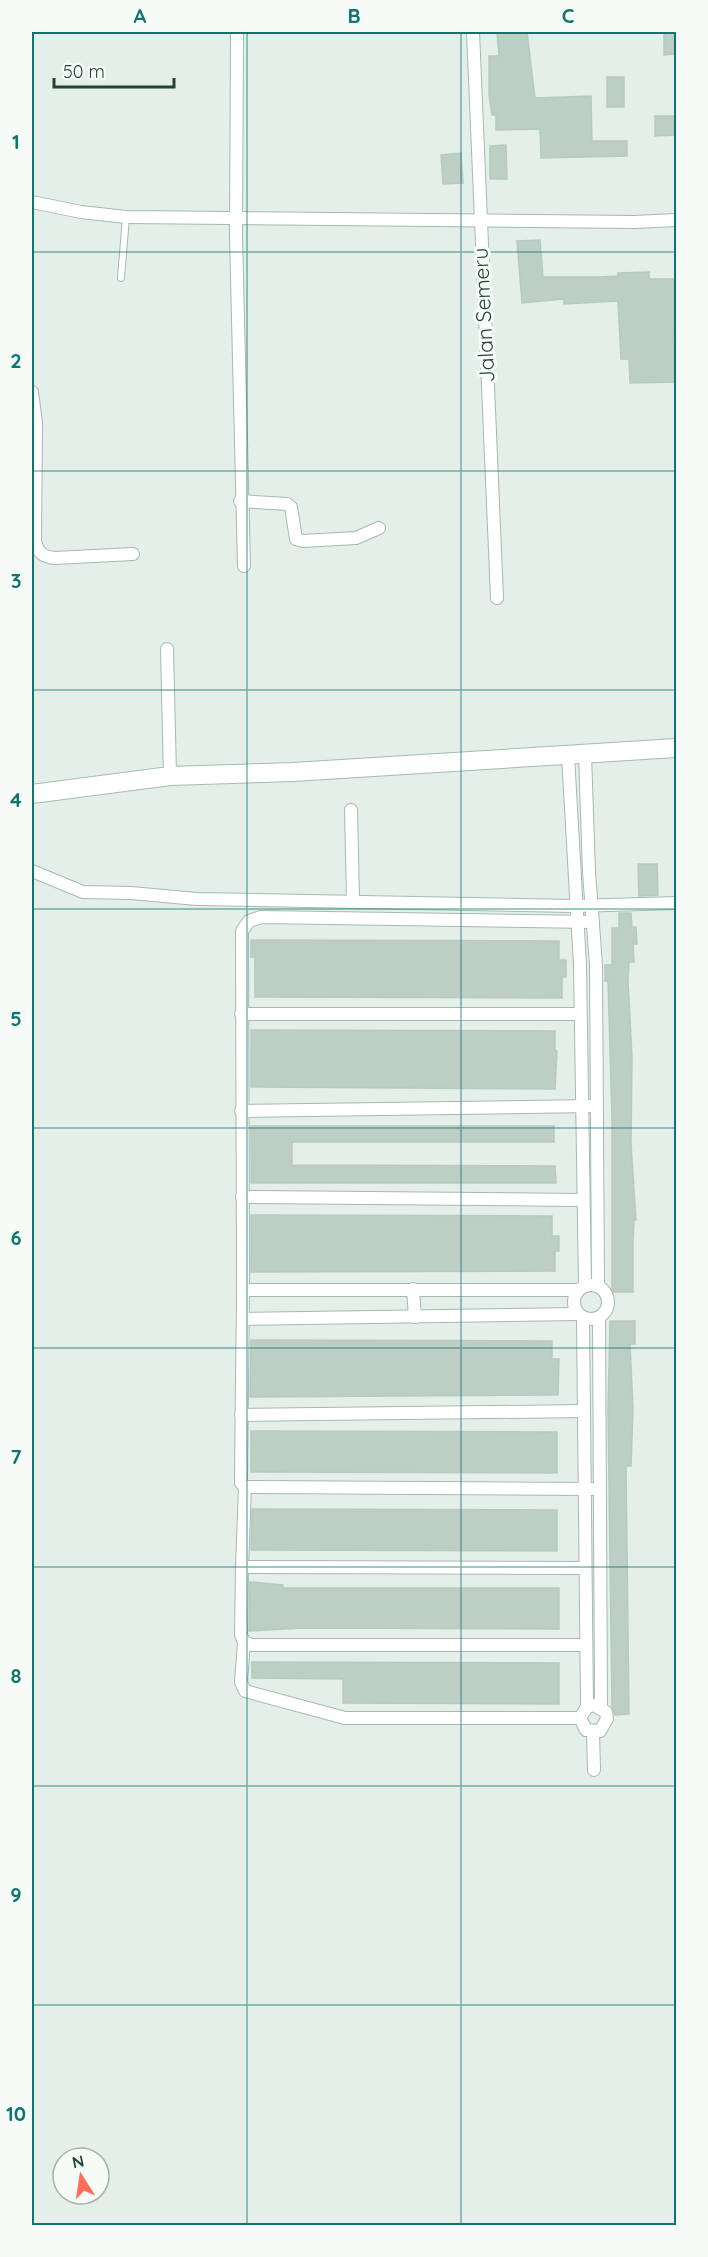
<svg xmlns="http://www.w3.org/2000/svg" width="708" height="2257" viewBox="0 0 708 2257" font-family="Quicksand,sans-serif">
	<rect width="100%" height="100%" fill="#e5efea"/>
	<!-- building -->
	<g fill="#bdcec5" stroke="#b7cac0" stroke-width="1.5">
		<path d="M497,32H527L535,98L591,96L592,141H627V156L541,158L540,129L496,130V115H492L489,95V56H499Z"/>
		<path d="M664,32H676V54L664,55Z"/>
		<rect x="607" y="77" width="17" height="30"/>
		<path d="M655,116H676V135L655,136Z"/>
		<path d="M506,145L507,179H490V146Z"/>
		<path d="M461,153L463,183L443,184L441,155Z"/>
		<path d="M540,240L543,277H599L618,276V273L649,272V279H676V320H673L675,382L630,383L629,359H621L618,301L564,304V299L522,303L517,241Z"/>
		<path d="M638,864H657L658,895L639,896Z"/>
		<path d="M619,913H631L632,927H636L637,944H633L634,962H629L628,981L632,1057L631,1144L636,1220H634L633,1240V1292H612V1120L608,981H605V965H612V928H619Z"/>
		<path d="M251,940L559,941V960H566V977H562V998L255,997V957H251Z"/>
		<path d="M251,1030L555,1031V1051H557L555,1089L251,1087Z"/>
		<path d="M251,1126H554V1142H292V1165L555,1166L556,1183H251Z"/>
		<path d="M251,1215L552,1216V1236H559V1251H555V1271L251,1272Z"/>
		<path d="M610,1321H635V1344H630L633,1409L631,1466H626L629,1714L615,1715L612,1707L608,1410Z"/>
		<path d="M251,1340L552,1341V1359H559L558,1395L250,1397Z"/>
		<path d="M251,1431L557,1432V1473L251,1472Z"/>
		<path d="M252,1509L557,1510V1551L251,1550Z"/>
		<path d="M250,1582L283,1585V1588H559V1629L303,1628L249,1631Z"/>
		<path d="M252,1662L559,1663V1704L343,1703V1679L252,1678Z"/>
	</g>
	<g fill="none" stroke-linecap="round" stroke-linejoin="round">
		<defs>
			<path id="lane" d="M121,278L126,217"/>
			<g id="street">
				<path d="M237,32L236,236L244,566"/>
				<path d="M473,32L497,598"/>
				<path d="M32,202L81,212L126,217L634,222L676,220"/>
				<path d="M32,392L36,423L35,541C38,553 43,557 55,558L133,554"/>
				<path d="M240,501L287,504L291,507L296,539L303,541L356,538L379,528"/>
				<path d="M167,649L170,776"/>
				<path d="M585,755L589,872L596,965L598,1286"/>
				<path d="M568,756L580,965L585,1286"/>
				<path d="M351,810L353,900"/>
				<path d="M32,871L83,892L131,893L197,899L575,906L676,903"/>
				<path d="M241,1014H580"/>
				<path d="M241,1111L591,1106"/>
				<path d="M242,1197L583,1200"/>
				<circle cx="591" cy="1302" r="17"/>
				<path d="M413,1289L415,1317"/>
				<path d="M243,1290H578"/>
				<path d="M583,1318L587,1707L580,1718L586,1730L600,1731L607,1719L606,1712L594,1705L587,1707"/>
				<path d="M599,1318L601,1707"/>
				<path d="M243,1319L578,1314"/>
				<path d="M241,1415L584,1411"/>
				<path d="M245,1487L592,1489"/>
				<path d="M242,1567L241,1635L244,1642L252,1645H585"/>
				<path d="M585,1568L242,1567L245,1487L241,1483V1477L243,1290L242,931L249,921L261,917L593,922"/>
				<path d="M244,1642L241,1682L245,1691L345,1718H580"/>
				<path d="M593,1733L594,1770"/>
			</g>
			<path id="secondary" d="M32,794L170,776L293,772L676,748"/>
		</defs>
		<!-- lane casing -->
		<use href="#lane" stroke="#a7b8b1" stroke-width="8"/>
		<!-- street casing -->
		<use href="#street" stroke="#a7b8b1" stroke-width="14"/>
		<!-- secondary casing -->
		<use href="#secondary" stroke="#a3bcb1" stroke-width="20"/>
		<!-- lane -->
		<use href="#lane" stroke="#fff" stroke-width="6"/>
		<!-- street -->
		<use href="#street" stroke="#fff" stroke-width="12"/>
		<!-- secondary -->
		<use href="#secondary" stroke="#fff" stroke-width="18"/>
	</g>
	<!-- grid -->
	<path fill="none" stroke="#0f766e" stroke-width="1.5" stroke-opacity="0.55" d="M247,32V2226M461,32V2226M32,252H676M32,471H676M32,690H676M32,909H676M32,1128H676M32,1348H676M32,1567H676M32,1786H676M32,2005H676"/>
	<g text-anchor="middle" stroke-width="6" stroke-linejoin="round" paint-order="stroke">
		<!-- street labels -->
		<g font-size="21" fill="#224437" stroke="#f7fbf8">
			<text transform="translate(484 315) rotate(-93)" y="7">Jalan Semeru</text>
		</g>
	</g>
	<!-- border -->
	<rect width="708" height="2257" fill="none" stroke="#f7fbf8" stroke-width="66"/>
	<!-- north arrow -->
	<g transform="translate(81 2176) rotate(348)"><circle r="28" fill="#f7fbf8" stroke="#a2b2ab" stroke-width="1.5"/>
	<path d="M0-4.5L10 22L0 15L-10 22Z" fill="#fc6e57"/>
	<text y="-9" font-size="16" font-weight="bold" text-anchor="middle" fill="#224437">N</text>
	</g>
	<!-- scale -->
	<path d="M54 78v9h120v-9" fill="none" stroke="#224437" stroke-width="3"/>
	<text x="63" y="78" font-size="18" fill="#224437" stroke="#f7fbf8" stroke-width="4.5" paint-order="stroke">50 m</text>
	<rect x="33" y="33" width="642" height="2191" fill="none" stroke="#0f766e" stroke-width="2"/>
	<g font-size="20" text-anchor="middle" font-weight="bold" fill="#0f766e">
		<text x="140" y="23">A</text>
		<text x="354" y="23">B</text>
		<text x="568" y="23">C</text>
		<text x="16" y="149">1</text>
		<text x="16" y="368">2</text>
		<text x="16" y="588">3</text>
		<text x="16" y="807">4</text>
		<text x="16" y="1026">5</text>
		<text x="16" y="1245">6</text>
		<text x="16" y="1464">7</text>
		<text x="16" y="1683">8</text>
		<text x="16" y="1902">9</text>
		<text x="16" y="2121">10</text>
	</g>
</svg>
